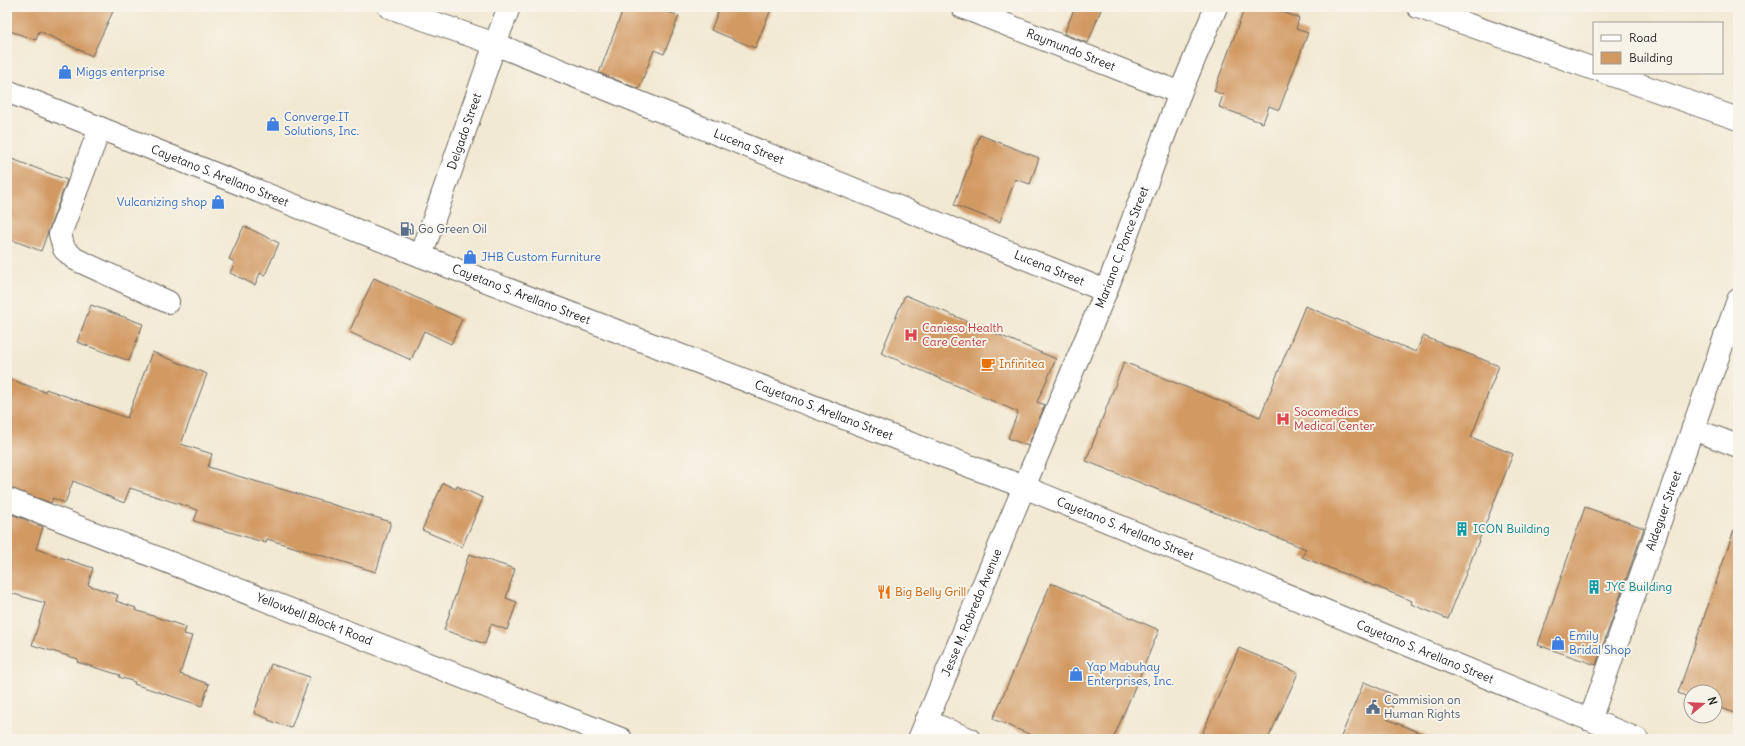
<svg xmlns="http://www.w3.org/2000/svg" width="1745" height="746" viewBox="0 0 1745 746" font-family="Delius,sans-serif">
	<rect width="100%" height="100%" fill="#f7f3e8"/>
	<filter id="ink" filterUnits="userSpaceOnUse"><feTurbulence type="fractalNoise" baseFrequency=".025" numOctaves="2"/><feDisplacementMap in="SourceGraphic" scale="8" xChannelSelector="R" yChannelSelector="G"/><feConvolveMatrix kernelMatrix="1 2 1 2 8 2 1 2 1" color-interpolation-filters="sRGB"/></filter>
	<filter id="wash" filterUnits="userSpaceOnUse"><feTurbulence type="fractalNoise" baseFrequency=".012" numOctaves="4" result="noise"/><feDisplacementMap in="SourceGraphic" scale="16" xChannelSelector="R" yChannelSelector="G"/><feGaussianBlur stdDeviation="0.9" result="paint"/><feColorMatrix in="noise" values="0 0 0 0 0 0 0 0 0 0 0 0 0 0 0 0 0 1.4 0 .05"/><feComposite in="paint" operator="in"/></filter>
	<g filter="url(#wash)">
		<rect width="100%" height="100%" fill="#f2e9d3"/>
		<g id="blocks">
			<!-- building -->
			<g fill="#d29a63">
				<path d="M7,7H115L92,56L39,31L36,40L7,30Z"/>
				<path d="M624,7H655L679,16L664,54L654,50L639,89L599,73Z"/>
				<path d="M720,7H772L755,48L711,30Z"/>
				<path d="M1075,7H1102L1088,43L1064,34Z"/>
				<path d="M1245,7H1269L1299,18L1296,29L1308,33L1279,110L1269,106L1263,123L1219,107L1223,95L1214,91Z"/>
				<path d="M980,135L1039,158L1030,184L1015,179L1000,222L954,205Z"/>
				<path d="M7,157L67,180L41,251L7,238Z"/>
				<path d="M244,226L279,243L265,275L260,273L255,285L230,273L235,262L229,259Z"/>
				<path d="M374,278L462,319L451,344L424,331L411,360L349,332Z"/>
				<path d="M905,295L1056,359L1037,402L1045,405L1028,446L1008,438L1018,412L881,353Z"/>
				<path d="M91,305L143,324L129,361L77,342Z"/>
				<path d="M1305,306L1416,352L1423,336L1499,366L1471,437L1513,454L1448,619L1411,604L1412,601L1302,557L1306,549L1086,461L1124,362L1260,417Z"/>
				<path d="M152,352L207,374L181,444L212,454L208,467L391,522L376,572L267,539L266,543L194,521L198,510L130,488L124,503L73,481L65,503L53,498L51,503L7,487V378L45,392L46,389L127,418Z"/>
				<path d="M443,483L456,489L457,486L483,498L462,547L422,530Z"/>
				<path d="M1585,507L1644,528L1596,665L1538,645Z"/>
				<path d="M7,512L43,527L36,549L93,568L88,585L118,595L116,601L136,608L135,610L186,627L184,634L192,636L180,674L209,684L202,706L134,684L135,682L119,677L120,675L77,662L78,659L32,645L45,603L7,592Z"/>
				<path d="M1734,530L1738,531V714L1715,706V692H1691V698L1678,693Z"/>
				<path d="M469,554L515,569L506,598L517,602L507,630L491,624L485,644L444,630Z"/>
				<path d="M1051,583L1159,630L1113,739H1041L993,719Z"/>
				<path d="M1239,648L1298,673L1268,739H1200Z"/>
				<path d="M271,664L310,677L291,728L268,720L269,719L254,713Z"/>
				<path d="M1364,682L1397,696L1387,719L1435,739H1340Z"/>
			</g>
		</g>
	</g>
	<g filter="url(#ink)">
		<use href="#blocks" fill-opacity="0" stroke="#67645c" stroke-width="1"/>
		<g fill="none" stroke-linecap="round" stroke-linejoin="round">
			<defs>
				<g id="minor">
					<path id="s1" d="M389,7L495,44L1106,291"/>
					<path id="s2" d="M962,7L1180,93"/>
					<path d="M100,128L60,234L64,249L75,259L168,302"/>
					<path id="s3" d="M421,256L495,44L509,7"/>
					<path d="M1693,429L1738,446"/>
					<path id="s4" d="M7,499L621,739"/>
					<path id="s5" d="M1590,720L1738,300"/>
					<path d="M926,721L969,739"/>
				</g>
				<g id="tertiary">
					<path d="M1418,7L1594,69"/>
					<path d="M1606,73L1738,119"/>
					<path id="s6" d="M1024,487L1106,291L1180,93L1216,7"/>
				</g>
				<g id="secondary">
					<path id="s7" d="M7,91L421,256L1024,487L1637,739"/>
					<path id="s8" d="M919,739L1024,487"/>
				</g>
			</defs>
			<!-- minor casing -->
			<use href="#minor" stroke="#67645c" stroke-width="24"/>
			<!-- tertiary casing -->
			<use href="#tertiary" stroke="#67645c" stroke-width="24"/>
			<!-- secondary casing -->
			<use href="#secondary" stroke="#67645c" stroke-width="24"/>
			<!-- minor -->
			<use href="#minor" stroke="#fff" stroke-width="22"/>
			<!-- tertiary -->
			<use href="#tertiary" stroke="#fff" stroke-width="22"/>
			<!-- secondary -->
			<use href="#secondary" stroke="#fff" stroke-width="22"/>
		</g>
	</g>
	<!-- icons -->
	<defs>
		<symbol id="shop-bare" viewBox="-9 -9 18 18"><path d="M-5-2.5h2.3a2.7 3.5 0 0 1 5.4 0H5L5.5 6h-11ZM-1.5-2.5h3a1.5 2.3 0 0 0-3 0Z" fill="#3f7fe0" stroke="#f7f3e8" stroke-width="2.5" paint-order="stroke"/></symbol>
		<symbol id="fuel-bare" viewBox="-9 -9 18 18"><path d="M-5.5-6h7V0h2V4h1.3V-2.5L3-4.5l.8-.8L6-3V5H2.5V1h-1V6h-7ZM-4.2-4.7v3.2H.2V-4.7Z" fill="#5c6f8a" stroke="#f7f3e8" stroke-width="2.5" paint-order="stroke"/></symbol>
		<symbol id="hospital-bare" viewBox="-9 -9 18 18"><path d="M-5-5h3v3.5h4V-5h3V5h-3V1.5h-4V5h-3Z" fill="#e0444e" stroke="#f7f3e8" stroke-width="2.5" paint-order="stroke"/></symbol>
		<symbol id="cafe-bare" viewBox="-9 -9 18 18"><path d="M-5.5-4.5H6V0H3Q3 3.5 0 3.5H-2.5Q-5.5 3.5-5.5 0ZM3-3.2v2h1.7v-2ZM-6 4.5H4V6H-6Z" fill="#e8710a" stroke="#f7f3e8" stroke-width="2.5" paint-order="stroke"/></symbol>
		<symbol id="building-bare" viewBox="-9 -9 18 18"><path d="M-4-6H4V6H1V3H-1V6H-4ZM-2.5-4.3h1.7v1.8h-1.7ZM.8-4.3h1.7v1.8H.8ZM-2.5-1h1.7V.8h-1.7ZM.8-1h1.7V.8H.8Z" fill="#0f9aa8" stroke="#f7f3e8" stroke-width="2.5" paint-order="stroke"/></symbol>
		<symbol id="restaurant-bare" viewBox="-9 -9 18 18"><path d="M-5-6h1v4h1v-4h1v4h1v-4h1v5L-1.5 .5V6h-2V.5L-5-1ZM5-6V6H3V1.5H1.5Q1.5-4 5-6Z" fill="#e8710a" stroke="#f7f3e8" stroke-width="2.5" paint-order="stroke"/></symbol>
		<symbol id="civic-bare" viewBox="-9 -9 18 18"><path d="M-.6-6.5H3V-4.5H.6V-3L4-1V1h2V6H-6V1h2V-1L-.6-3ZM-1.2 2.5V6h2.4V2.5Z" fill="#5c6f8a" stroke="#f7f3e8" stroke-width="2.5" paint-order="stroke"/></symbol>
	</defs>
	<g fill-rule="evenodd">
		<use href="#shop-bare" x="55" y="62" width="20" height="20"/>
		<use href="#shop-bare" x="263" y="114" width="20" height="20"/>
		<use href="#shop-bare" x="208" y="192" width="20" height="20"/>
		<use href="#fuel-bare" x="397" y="219" width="20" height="20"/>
		<use href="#shop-bare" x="460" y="247" width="20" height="20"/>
		<use href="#hospital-bare" x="901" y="325" width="20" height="20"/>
		<use href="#cafe-bare" x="978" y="354" width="20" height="20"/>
		<use href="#hospital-bare" x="1273" y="409" width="20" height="20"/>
		<use href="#building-bare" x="1452" y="519" width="20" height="20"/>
		<use href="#building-bare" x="1584" y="577" width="20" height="20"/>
		<use href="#restaurant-bare" x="874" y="582" width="20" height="20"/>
		<use href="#shop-bare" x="1548" y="633" width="20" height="20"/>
		<use href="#shop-bare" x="1066" y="664" width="20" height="20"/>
		<use href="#civic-bare" x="1363" y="697" width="20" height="20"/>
	</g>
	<g text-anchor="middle" stroke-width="4" stroke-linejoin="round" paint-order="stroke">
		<!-- street labels -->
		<g font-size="12" fill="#1c1c1c" stroke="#f7f3e8">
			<text dy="4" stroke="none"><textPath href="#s2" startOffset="117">Raymundo Street</textPath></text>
			<text dy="4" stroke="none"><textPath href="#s3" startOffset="132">Delgado Street</textPath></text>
			<text dy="4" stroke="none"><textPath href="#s1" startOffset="386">Lucena Street</textPath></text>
			<text dy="4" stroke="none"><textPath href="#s7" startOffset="229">Cayetano S. Arellano Street</textPath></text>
			<text dy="4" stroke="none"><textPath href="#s6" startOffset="259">Mariano C. Ponce Street</textPath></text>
			<text dy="4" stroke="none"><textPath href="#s1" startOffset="710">Lucena Street</textPath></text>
			<text dy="4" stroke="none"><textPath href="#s7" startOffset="553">Cayetano S. Arellano Street</textPath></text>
			<text dy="4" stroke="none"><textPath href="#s7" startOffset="877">Cayetano S. Arellano Street</textPath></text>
			<text dy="4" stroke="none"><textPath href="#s5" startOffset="222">Aldeguer Street</textPath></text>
			<text dy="4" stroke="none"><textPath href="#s7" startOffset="1201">Cayetano S. Arellano Street</textPath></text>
			<text dy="4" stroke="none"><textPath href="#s8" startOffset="137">Jesse M. Robredo Avenue</textPath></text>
			<text dy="4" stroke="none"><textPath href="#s4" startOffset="330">Yellowbell Block 1 Road</textPath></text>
			<text dy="4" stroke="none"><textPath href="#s7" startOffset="1525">Cayetano S. Arellano Street</textPath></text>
		</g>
		<!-- shop labels -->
		<g font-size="12" fill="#366cbe" stroke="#f7f3e8" text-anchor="start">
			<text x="76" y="76">Miggs enterprise</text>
			<text x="284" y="121">Converge.IT<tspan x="284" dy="14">Solutions, Inc.</tspan></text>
			<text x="207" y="206" text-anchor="end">Vulcanizing shop</text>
			<text x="481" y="261">JHB Custom Furniture</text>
			<text x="1569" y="640">Emily<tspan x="1569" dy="14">Bridal Shop</tspan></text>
			<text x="1087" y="671">Yap Mabuhay<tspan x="1087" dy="14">Enterprises, Inc.</tspan></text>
		</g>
		<!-- service labels -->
		<g font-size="12" fill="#4e5e75" stroke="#f7f3e8" text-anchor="start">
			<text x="418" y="233">Go Green Oil</text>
			<text x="1384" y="704">Commision on<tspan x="1384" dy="14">Human Rights</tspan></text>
		</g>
		<!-- health labels -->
		<g font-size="12" fill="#be3a42" stroke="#f7f3e8" text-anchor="start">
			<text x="922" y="332">Canieso Health<tspan x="922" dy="14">Care Center</tspan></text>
			<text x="1294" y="416">Socomedics<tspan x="1294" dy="14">Medical Center</tspan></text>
		</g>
		<!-- food labels -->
		<g font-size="12" fill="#c56008" stroke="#f7f3e8" text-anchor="start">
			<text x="999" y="368">Infinitea</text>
			<text x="895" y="596">Big Belly Grill</text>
		</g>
		<!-- culture labels -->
		<g font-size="12" fill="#0d838f" stroke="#f7f3e8" text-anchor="start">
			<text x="1473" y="533">ICON Building</text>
			<text x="1605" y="591">JYC Building</text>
		</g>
	</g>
	<!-- margin -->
	<rect width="1745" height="746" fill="none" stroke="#f7f3e8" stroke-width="24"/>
	<!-- legend -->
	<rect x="1593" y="22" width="130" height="52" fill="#f7f3e8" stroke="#9f9d96"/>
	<rect x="1601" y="35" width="20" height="6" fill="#ffffff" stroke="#9f9d96"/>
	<text x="1629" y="42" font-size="12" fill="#1c1c1c">Road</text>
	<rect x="1601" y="52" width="20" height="12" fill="#d29a63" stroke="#9f9d96"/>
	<text x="1629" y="62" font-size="12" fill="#1c1c1c">Building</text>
	<!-- north arrow -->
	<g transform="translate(1703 704) rotate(72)"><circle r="19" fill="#f7f3e8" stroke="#9f9d96"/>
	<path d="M0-3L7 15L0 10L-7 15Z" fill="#d1495b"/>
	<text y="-6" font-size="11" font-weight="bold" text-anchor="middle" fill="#1c1c1c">N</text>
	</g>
</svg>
